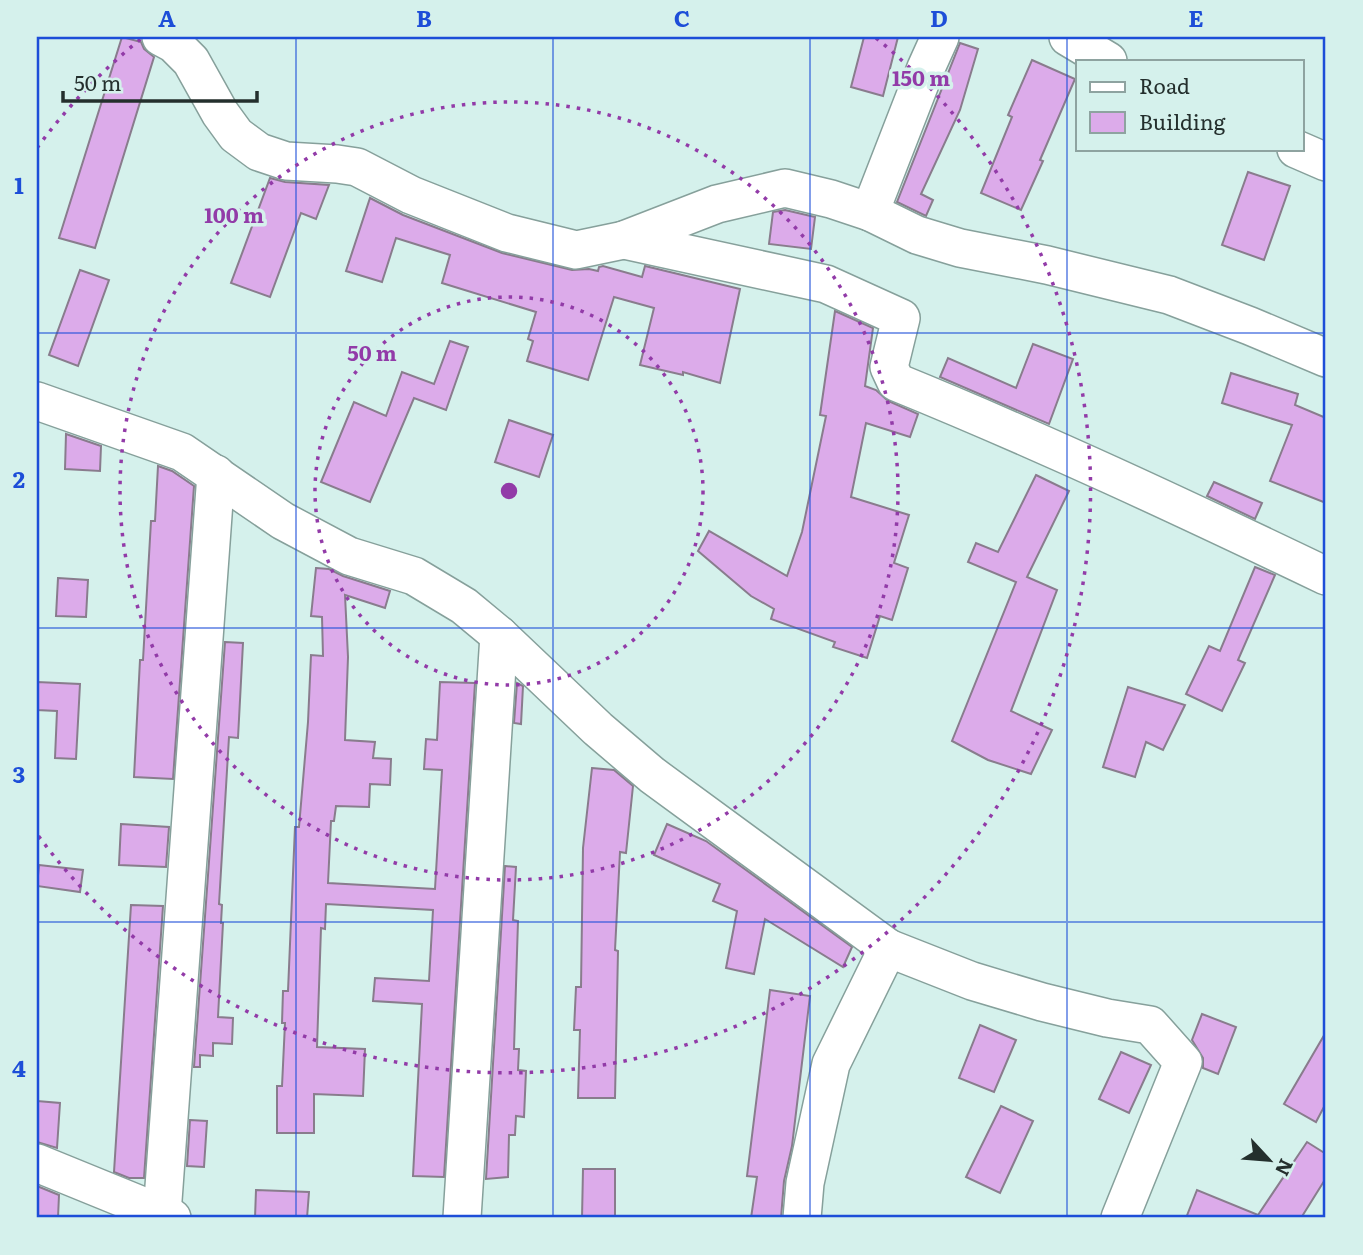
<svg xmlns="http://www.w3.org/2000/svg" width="1363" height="1255" viewBox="0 0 1363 1255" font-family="Literata,serif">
	<rect width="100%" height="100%" fill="#d5f1ec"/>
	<!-- building -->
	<g fill="#dcabea" stroke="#897c8d" stroke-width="2">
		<path d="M122,37L141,42L144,49L154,57L95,248L59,238Z"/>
		<path d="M864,37H898L883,96L851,87Z"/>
		<path d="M960,43L978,49L960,110L921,194L933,200L926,216L897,202Z"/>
		<path d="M1032,60L1075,79L1040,160L1043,161L1021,210L981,193L1012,117L1008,115Z"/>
		<path d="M1248,172L1290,186L1264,260L1222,245Z"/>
		<path d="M270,178L285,182L329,185L316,219L301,213L270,297L231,283Z"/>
		<path d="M370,198L403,215L502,253L572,270L589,269L598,271L599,267L603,266L642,277L645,266L740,289L720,383L683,372V375L640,365L654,308L614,297L588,380L527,361L533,341L528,339L536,312L442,283L450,255L396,238L382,282L346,271Z"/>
		<path d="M785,210L815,217L811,249L769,244L773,212Z"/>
		<path d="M80,270L109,280L78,366L49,355Z"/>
		<path d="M835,311L873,328L865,386L876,390L888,401L918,414L910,437L866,423L851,497L909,515L894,563L908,568L892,620L880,616L867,658L833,647L835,642L771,619L774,609L751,596L698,551L709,531L787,576L802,532L826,416L820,415Z"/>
		<path d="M450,341L468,347L446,410L414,398L370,502L321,482L354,402L386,416L402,372L434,384Z"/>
		<path d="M1033,344L1073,359L1049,424L940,377L948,358L1016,388Z"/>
		<path d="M1231,373L1298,394L1295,405L1326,418V503L1270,481L1292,425L1222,403Z"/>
		<path d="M509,420L553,435L539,477L495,462Z"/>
		<path d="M66,434L101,446L100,471L65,469Z"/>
		<path d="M158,466L172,471L194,486L173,779L134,777L140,660H143L151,521H155Z"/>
		<path d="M1036,475L1069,491L1027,577L1057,590L1011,711L1052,730L1031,774L988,760L952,741L1016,582L968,562L976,543L998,552Z"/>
		<path d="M1214,482L1262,503L1255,519L1207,496Z"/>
		<path d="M1255,567L1275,575L1238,660L1245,663L1222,711L1186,694L1209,646L1220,651Z"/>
		<path d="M316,568L329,569L343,576L390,591L385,608L345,595L348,657L345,740L375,742L373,758L391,759L390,785L370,784L369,807L336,806L334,821H331L328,883L435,889L442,770L424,769L426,739L437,740L440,682L475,683L444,1177L413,1176L422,1004L373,1001L375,978L429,981L433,910L326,904L325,929L321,928L317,1047L365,1049L363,1096L314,1094V1133H277V1086H282L285,1023H282L283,991H288L295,827H299L308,722L311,655L323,656L322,617L311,616Z"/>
		<path d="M58,578L88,580L86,617L56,616Z"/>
		<path d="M225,642L243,643L238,738L229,737L219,904L222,905L221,923H223L218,1017L233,1018L232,1044L213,1043V1056L200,1055V1067H194Z"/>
		<path d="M37,682L80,684L76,759L55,758L57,711L37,710Z"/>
		<path d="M517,683L523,686L521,724L514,723Z"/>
		<path d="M1128,687L1185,705L1163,750L1146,742L1135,777L1103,767Z"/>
		<path d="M592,768L614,770L633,786L626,853L620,852L615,950L618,951L615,1098H578L580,1030H574L576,987H581L583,848Z"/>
		<path d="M121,824L169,827L166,867L119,865Z"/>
		<path d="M667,824L706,841L852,947L843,967L765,919L754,974L726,968L737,911L713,901L720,884L654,855Z"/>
		<path d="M39,865L83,870L80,892L37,886Z"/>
		<path d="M505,866L516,867L513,920L518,921L514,1049H519L518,1070L526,1071L524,1117L516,1116L515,1135H509L508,1177L486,1179Z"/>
		<path d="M131,905L163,906L144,1178H129L114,1172Z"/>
		<path d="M770,990L810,996L792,1146L784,1181L781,1218H751L757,1177L747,1176Z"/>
		<path d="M1202,1014L1236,1027L1218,1074L1203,1068V1058L1192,1040Z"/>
		<path d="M980,1025L1016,1040L994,1092L959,1078Z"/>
		<path d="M1326,1032V1103L1316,1122L1284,1104Z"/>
		<path d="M1121,1052L1151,1065L1129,1113L1099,1099Z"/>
		<path d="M37,1101L60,1103L57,1148L37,1142Z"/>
		<path d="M1001,1106L1033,1121L1000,1193L966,1177Z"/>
		<path d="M190,1120L207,1121L204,1167L187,1166Z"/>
		<path d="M1307,1142L1326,1154V1178L1301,1218H1186L1197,1190L1258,1215Z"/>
		<path d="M583,1169H615V1218H582Z"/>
		<path d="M37,1186L59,1195L58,1218H37Z"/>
		<path d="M256,1190L309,1192L307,1218H255Z"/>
	</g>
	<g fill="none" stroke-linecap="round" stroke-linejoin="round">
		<defs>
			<g id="minor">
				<path d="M161,37L174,44L191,61L220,113L236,135L259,152L286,161L337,164L357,167L411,195L507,233L576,250L624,240L717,204L785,188L831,199L870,212L917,235L960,248L1047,265L1169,295L1250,326L1326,358"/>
				<path d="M1068,37L1108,61"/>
				<path d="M1296,149L1326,162"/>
				<path d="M870,212L926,68L940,37"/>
				<path d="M624,240L826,284L901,318L889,367L896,382C1041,441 1184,508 1326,576"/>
				<path d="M37,401L182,452L283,521L349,556L414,576L464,606L499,635L598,729L652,775L888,948L831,1064L805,1183L802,1218"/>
				<path d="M888,948L972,981L1042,1002L1107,1018L1150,1025L1183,1062L1120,1218"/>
				<path d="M37,1163L172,1218"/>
				<path d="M162,1214L216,474"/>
				<path d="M462,1218L499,635"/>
			</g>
		</defs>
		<!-- minor casing -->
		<use href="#minor" stroke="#86a09b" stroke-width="40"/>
		<!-- minor -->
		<use href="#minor" stroke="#fff" stroke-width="37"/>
	</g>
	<!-- grid -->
	<path fill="none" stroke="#1d4ed8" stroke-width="2" stroke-opacity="0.55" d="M296,37V1218M553,37V1218M810,37V1218M1067,37V1218M37,333H1326M37,628H1326M37,922H1326"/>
	<!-- distance rings -->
	<g fill="none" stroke="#923ba8" stroke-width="3.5" stroke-dasharray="3.5 7">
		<circle cx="509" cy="491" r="194"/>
		<circle cx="509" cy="491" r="389"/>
		<path d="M37 148A583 583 0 0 1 142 38M876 38A583 583 0 1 1 37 834"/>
	</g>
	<circle cx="509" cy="491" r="10" fill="#923ba8" stroke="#d5f1ec" stroke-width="3.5"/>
	<g font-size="21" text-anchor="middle" font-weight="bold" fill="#923ba8" stroke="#d5f1ec" stroke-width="7" stroke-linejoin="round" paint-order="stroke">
		<text x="921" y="86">150 m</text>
		<text x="234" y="223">100 m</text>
		<text x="372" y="361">50 m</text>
	</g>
	<!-- border -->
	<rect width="1363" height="1255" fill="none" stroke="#d5f1ec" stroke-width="77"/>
	<!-- legend -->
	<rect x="1076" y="60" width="228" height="91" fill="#d5f1ec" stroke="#8ea3a0" stroke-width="2"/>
	<rect x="1090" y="82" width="35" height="10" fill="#ffffff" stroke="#8ea3a0" stroke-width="2"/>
	<text x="1139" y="94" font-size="21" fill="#242f2d">Road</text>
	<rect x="1090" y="112" width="35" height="21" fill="#dcabea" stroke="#8ea3a0" stroke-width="2"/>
	<text x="1139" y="130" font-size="21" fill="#242f2d">Building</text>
	<!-- north arrow -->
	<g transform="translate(1269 1160) rotate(116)" stroke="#d5f1ec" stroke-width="5" paint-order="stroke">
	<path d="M0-5L12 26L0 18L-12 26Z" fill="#242f2d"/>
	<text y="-10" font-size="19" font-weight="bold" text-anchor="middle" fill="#242f2d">N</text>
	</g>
	<!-- scale -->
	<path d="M63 91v10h194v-10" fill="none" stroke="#242f2d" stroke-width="3.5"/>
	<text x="74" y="91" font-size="21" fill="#242f2d" stroke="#d5f1ec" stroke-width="5" paint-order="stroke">50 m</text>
	<rect x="38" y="38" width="1286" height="1178" fill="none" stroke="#1d4ed8" stroke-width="2.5"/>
	<g font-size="23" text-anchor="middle" font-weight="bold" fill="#1d4ed8">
		<text x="167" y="27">A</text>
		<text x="424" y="27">B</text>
		<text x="682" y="27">C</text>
		<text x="939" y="27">D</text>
		<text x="1196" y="27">E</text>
		<text x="19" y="194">1</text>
		<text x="19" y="488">2</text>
		<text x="19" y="783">3</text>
		<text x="19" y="1077">4</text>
	</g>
</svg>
